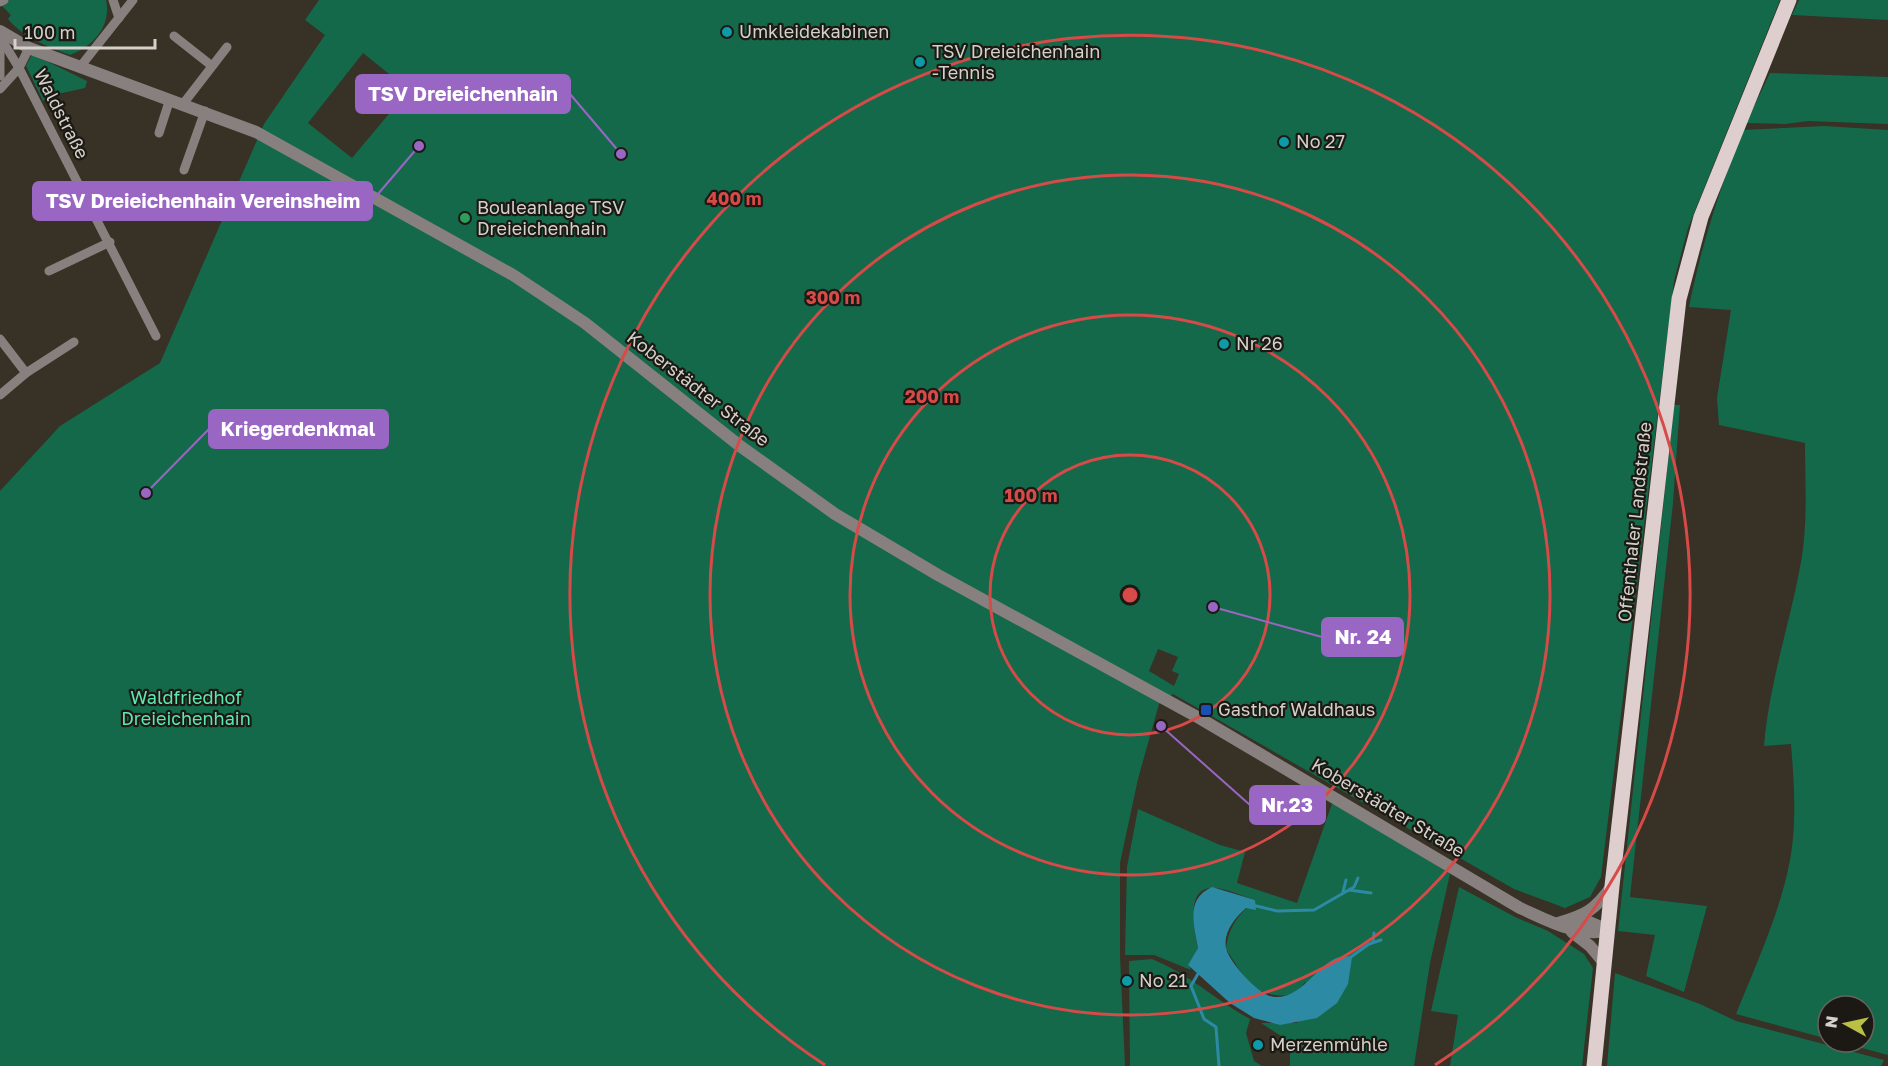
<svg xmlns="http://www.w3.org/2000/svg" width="1888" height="1066" viewBox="0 0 1888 1066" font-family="'Golos Text',sans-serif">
	<rect width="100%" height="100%" fill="#373126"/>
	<!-- green -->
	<g fill="#14694b" fill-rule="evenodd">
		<path d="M9,0H106C112,25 93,47 70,55C47,46 24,38 8,19L11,15L2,6Z"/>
		<path d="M319,0H1780L1688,228L1674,281L1601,877L1590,897L1565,908L1514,889L1173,694L1159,704L1138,779L1120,863V956L1125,1066H0V491L60,426L160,363L264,124L325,35L305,20ZM363,53L409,90L352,158L308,123ZM1158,649L1178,657L1172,671L1179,674L1174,686L1149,671Z"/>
		<path d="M1799,0H1888V20L1792,15Z"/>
		<path d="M32,54L87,81L85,88L53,95L43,101L26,66Z"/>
		<path d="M1770,73L1888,77V124L1808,121L1785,124L1746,123Z"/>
		<path d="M1824,126L1888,130V1055L1840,1042H1864V1006H1828V1039L1736,1014C1755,967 1781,910 1790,860C1797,823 1794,782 1791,744L1764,746C1769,683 1790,624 1801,562C1808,523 1805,482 1805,443L1719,425L1717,398L1731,310L1689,307C1701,246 1720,188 1743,130Z"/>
		<path d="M1674,405H1680L1673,503L1630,897L1707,906L1684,992L1646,976L1655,935L1618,931Z"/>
		<path d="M1333,801L1450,874L1430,963L1414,1066H1290V1049L1280,1048L1281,1036L1261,1023H1297L1306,981L1295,995C1253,999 1247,981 1226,949C1229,925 1238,916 1255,900C1242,896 1226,888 1213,888C1184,887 1195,933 1198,948L1189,964L1191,970L1154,955H1125L1127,867L1138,809L1220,845L1245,852L1237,883L1297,903Z"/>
		<path d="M1459,887L1515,917L1548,931L1584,954L1593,968L1582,1066H1450L1458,1015L1431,1011Z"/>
		<path d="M1152,959C1189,974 1214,999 1250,1019L1246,1033L1254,1061L1262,1066H1130L1129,961Z"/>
		<path d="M1615,973L1700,1004L1736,1021L1884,1060L1881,1066H1607Z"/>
	</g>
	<!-- water -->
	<path fill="#2d8aa4" d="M1212,887L1255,900L1256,910L1246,908C1235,918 1223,932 1226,948C1229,962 1259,996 1274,997C1308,999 1322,949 1352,957L1348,984L1337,1003L1317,1018L1280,1025L1254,1018L1230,1003L1188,965L1198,948C1194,925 1185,899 1212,887Z"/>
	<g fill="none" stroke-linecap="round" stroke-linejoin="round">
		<!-- stream -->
		<g stroke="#2d8aa4" stroke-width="3">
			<path d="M1349,890L1371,893"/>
			<path d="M1343,892L1346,880"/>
			<path d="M1252,905L1277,911L1314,910L1354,887L1358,878"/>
			<path d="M1373,942L1374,933"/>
			<path d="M1348,959L1369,944L1381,940"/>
			<path d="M1199,972L1191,986L1204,1019L1216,1027L1219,1066"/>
		</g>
		<!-- minor -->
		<g stroke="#88807f" stroke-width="9">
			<path d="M113,0L119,18"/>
			<path d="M0,2L4,0"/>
			<path d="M174,36L212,66"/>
			<path d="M0,37L19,68L156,336"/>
			<path d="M0,50V76"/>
			<path d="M80,67L133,0"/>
			<path d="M0,89L19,68L29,48"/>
			<path d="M183,104L227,47"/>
			<path d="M159,133L170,99"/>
			<path d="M184,170L205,111"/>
			<path d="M49,271L110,242"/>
			<path d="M0,339L26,373"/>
			<path d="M0,395L26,373L74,342"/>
		</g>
		<!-- tertiary -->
		<g stroke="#88807f" stroke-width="12">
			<path d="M0,31L29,48L256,132L513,275L585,323L740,446L835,514L938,575L1201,719L1520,908C1545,919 1580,939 1608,930"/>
			<path d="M1575,921H1587L1608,930"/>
			<path d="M1558,923C1586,915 1595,910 1612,886"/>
			<path d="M1572,932L1590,946L1605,964"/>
		</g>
		<!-- primary -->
		<path stroke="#dececd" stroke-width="15" d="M1594,1066L1612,886L1679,299L1701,217L1789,0"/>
	</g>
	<!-- distance rings -->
	<g fill="none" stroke="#d64a48" stroke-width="3">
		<circle cx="1130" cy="595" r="140"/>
		<circle cx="1130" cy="595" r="280"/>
		<circle cx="1130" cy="595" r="420"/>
		<path d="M825 1065A560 560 0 1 1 1435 1065"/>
	</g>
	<!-- markers -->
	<g fill="#0f9aa8" stroke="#1c1914" stroke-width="2">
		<circle cx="727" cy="32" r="6"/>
		<circle cx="920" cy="62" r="6"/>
		<circle cx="1284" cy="142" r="6"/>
		<circle cx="1224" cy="344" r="6"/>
		<circle cx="1127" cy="981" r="6"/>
		<circle cx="1258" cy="1045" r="6"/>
	</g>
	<circle fill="#2e9e5b" stroke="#1c1914" stroke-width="2" cx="465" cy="218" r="6"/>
	<rect fill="#1a4fb4" stroke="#1c1914" stroke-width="2" x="1200" y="704" width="12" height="12" rx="3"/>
	<g text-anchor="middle" stroke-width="4.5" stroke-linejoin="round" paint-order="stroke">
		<!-- poi labels -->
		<g font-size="18" fill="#d4d1ca" stroke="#1c1914" text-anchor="start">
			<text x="739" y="38">Umkleidekabinen</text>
			<text x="932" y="58">TSV Dreieichenhain<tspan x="932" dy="21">-Tennis</tspan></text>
			<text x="1296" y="148">No 27</text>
			<text x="477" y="214">Bouleanlage TSV<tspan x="477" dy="21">Dreieichenhain</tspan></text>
			<text x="1236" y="350">Nr 26</text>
			<text x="1218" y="716">Gasthof Waldhaus</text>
			<text x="1139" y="987">No 21</text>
			<text x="1270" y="1051">Merzenmühle</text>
		</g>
		<!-- street labels -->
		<g font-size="18" fill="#d4d1ca" stroke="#1c1914">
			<text transform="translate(61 114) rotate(63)" y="6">Waldstraße</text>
			<text transform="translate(698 389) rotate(38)" y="6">Koberstädter Straße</text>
			<text transform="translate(1635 522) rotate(-84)" y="6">Offenthaler Landstraße</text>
			<text transform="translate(1388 808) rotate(31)" y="6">Koberstädter Straße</text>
		</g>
		<!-- park labels -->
		<g font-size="18" fill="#5ce8b1" stroke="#1c1914">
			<text x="186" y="704">Waldfriedhof<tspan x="186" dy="21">Dreieichenhain</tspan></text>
		</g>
	</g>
	<circle cx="1130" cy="595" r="9" fill="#d64a48" stroke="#1c1914" stroke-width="3"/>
	<g font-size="18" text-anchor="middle" font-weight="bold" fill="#d64a48" stroke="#1c1914" stroke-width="4.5" stroke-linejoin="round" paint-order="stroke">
		<text x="734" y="205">400 m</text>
		<text x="833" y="304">300 m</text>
		<text x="932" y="403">200 m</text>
		<text x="1031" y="502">100 m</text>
	</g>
	<!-- callouts -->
	<path fill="none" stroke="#9a66c3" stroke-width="2" d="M621 154L570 94M419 146L372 201M146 493L209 429M1213 607L1322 637M1161 726L1250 805"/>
	<g fill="#9a66c3" stroke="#1c1914" stroke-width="2">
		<circle cx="621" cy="154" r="6"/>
		<circle cx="419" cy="146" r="6"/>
		<circle cx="146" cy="493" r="6"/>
		<circle cx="1213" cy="607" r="6"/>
		<circle cx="1161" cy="726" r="6"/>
	</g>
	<g fill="#9a66c3" stroke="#9a66c3" stroke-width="2">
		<rect x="356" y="75" width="214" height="38" rx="6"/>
		<rect x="33" y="182" width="339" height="38" rx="6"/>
		<rect x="209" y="410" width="179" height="38" rx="6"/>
		<rect x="1322" y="618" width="81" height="38" rx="6"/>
		<rect x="1250" y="786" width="75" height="38" rx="6"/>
	</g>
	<g font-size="20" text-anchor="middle" font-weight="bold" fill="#fff">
		<text x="463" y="101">TSV Dreieichenhain</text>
		<text x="203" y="208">TSV Dreieichenhain Vereinsheim</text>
		<text x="298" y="436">Kriegerdenkmal</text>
		<text x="1363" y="644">Nr. 24</text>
		<text x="1287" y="812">Nr.23</text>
	</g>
	<!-- north arrow -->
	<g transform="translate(1846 1024) rotate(278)"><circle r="28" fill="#1c1914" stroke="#66635d" stroke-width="1.5"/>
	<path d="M0-4.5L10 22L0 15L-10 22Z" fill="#bac045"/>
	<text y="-9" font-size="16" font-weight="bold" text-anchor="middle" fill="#d4d1ca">N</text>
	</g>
	<!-- scale -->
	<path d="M15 39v9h140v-9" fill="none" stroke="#d4d1ca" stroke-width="3"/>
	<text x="24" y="39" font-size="18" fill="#d4d1ca" stroke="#1c1914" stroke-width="4.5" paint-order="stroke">100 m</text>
</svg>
